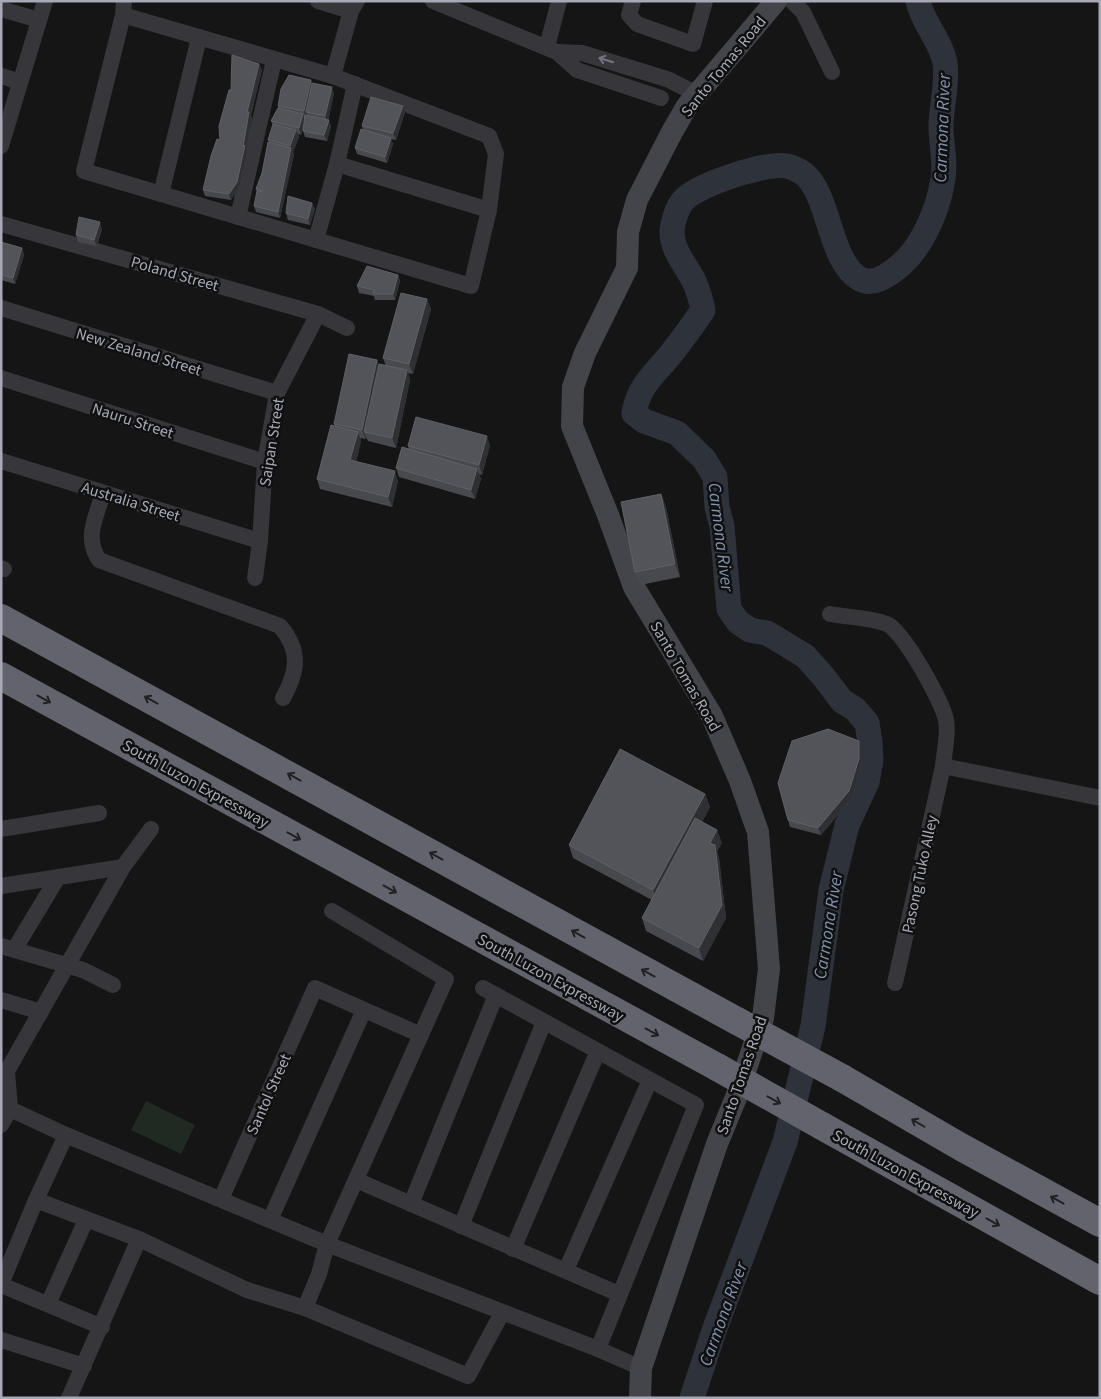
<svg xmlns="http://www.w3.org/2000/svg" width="1101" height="1399" viewBox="0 0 1101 1399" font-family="'Source Sans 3',sans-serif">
	<rect width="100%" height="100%" fill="#151516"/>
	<!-- green -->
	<path fill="#212923" d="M146,1101L195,1125L181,1154L131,1130Z"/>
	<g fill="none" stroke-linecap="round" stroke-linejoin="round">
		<!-- river -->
		<path stroke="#2e333b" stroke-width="25" d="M692,1398L715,1328L785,1142L813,1026L831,890L847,825L867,782L871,760L870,742L867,723L855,709L842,701L823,676L805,656L767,633L750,630L738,622L729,609L722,526L717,507L715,477L704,459L677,433L644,421L634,413C639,385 653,376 671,354C682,340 693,325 703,310C701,300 698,290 694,281C686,265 671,250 672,230C673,222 677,208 682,202C694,185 767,162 787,166C792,167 800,171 804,174C830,195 829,262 860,279C873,286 887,276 897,268C922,249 938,210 943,179C946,161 941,144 941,127C941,106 948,84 945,63C941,40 923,24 918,1"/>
		<!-- street -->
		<g stroke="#36363b" stroke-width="16">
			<path d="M318,1L351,11"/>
			<path d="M433,1L557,52L577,70L661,98"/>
			<path d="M633,1L629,15L637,24L693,44L705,1"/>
			<path d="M792,1L803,12L832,72"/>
			<path d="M1,9L39,20"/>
			<path d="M123,15L333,76L489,136L496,154L489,210L471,286L84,171L123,15L124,1"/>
			<path d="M547,47L559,1"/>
			<path d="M557,52L582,53L670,80"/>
			<path d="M1,76L20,82"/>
			<path d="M333,76L351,11L357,1"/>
			<path d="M671,81L697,94"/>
			<path d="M1,146L45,1"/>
			<path d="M337,164L489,210"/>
			<path d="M161,194L199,38"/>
			<path d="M238,217L274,60"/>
			<path d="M1,224L318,314L347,328"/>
			<path d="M316,240L337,164L355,84"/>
			<path d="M1,308L277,393"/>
			<path d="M1,378L265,462"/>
			<path d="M1,461L260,541"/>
			<path d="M103,493C96,518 84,537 99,560L280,626C301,651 298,671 283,698"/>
			<path d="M1,568L4,569"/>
			<path d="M255,578L260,541L265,462L277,393L318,314"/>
			<path d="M830,614C846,617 873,618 887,624C904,632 942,701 946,720C949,734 944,752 943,766"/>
			<path d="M1,829L99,813"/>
			<path d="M1,886L123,867"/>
			<path d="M1,946L83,970L113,985"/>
			<path d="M14,950L58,877"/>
			<path d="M895,983L943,766L1100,798"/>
			<path d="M483,988L696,1105L598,1349"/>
			<path d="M1,1000L41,1012"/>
			<path d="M10,1109L66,1135L327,1244L598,1349L641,1368"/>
			<path d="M1,1125L10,1109L7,1071L123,867L151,829"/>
			<path d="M356,1180L619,1294"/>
			<path d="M221,1199L315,988L421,1035"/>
			<path d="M36,1200L139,1239L247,1290L305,1308L319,1274L327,1244L446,979L332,911"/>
			<path d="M411,1204L496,995"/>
			<path d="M270,1220L364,1010"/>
			<path d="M461,1226L544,1022"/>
			<path d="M513,1249L598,1051"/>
			<path d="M566,1270L650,1080"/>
			<path d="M1,1284L36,1200L66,1135"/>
			<path d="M1,1285L102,1327"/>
			<path d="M48,1304L86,1220"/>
			<path d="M305,1308L468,1376L502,1313"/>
			<path d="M1,1340L84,1366"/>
			<path d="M69,1398L139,1239"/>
		</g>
		<!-- secondary -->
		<path stroke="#44454b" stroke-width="22" d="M640,1398L641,1368L717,1144L737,1095L763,1018L769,969L758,832L740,781L712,716L634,587L608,515L572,426L573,387L585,353L627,268L628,232L637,200L672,132L687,106L776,1"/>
		<!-- highway -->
		<g stroke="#62636c" stroke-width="28">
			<path d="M1,618L737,1021"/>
			<path d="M1,676L717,1067"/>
			<path d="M842,1078L961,1147L1100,1223"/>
			<path d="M822,1126L1100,1281"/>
		</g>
		<!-- highway-bridge -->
		<g stroke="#62636c" stroke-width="28">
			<path d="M737,1021L842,1078"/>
			<path d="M717,1067L822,1126"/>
		</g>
	</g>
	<!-- wall -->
	<g fill="#48494e">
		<path d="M259,64L262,70L251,115L252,119L246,149L247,152L239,188L231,200L205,196L203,190L220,140L231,90Z"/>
		<path d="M311,80L312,83L334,93L328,120L331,126L327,141L305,137L303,131L304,125L301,135L298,134L299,137L293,152L294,154L280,218L256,212L254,206L257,193L256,189L262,173L269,142L268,140L273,125L271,121L278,108V106Z"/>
		<path d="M405,112L396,140L391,139L393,144L387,163L357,154L355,148L363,129L362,126Z"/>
		<path d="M312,203L315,209L310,225L288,220L286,213Z"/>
		<path d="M102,229L97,246L78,242L76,235Z"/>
		<path d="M1,242L22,248L24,255L15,284L1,280Z"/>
		<path d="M398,275L400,281L395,300H375L374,296L359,293L357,286Z"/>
		<path d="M427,299L431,309L413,374L408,373L410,380L396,448L368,441L366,437V439L360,438L361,441L356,462L398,481L392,507L320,489L317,479L335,426L334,424L377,360L379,365L386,366L383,358Z"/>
		<path d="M490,445L482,475L479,474L481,479L475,499L399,477L396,468L409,449L408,446Z"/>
		<path d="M661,494L666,507L680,577L640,585L635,572Z"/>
		<path d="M861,747V766L852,798L821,835L790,827L788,820Z"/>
		<path d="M705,794L710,807L702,822L722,843L717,851L719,858L726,918L703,961L646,931L642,918L652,900L573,858L569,845Z"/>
	</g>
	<!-- shaded-wall -->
	<g fill="#2f3033">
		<path d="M259,64L262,70L251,115L252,119L246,149L247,152L239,188L231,200L229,194L243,147L247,112Z"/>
		<path d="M311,80L314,87L306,112L307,115L306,118L304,111Z"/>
		<path d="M332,87L334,93L328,123L325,116Z"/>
		<path d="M403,106L405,112L396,140L393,133Z"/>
		<path d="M303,114L305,120L301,135L299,128Z"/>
		<path d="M329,120L331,126L327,141L324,135Z"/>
		<path d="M296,130L299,137L293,152L294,154L280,218L278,212L291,149L290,146Z"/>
		<path d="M391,138L393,144L387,163L385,157Z"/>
		<path d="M312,203L315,209L310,225L308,219Z"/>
		<path d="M100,222L102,229L97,246L94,240Z"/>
		<path d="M22,248L24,255L15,284L13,278Z"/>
		<path d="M398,275L400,281L395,300L393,294Z"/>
		<path d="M427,299L431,309L413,374L409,364Z"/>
		<path d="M377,360L381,370L364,432L366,437V439L362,430Z"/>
		<path d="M407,370L410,380L396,448L392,438Z"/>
		<path d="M358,432L361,441L354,470L350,460Z"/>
		<path d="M487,436L490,445L482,475L479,465Z"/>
		<path d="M477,469L481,479L475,499L471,490Z"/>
		<path d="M395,471L398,481L392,507L388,497Z"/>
		<path d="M661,494L666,507L680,577L675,564Z"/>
		<path d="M859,741L861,747V766L852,798L821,835L818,828Z"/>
		<path d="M705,794L710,807L658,903L653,890Z"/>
		<path d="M717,830L722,843L717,851L719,858L726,918L703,961L699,948L710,843Z"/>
	</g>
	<!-- building -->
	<g fill="#525459" stroke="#606168">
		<path d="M232,55L259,64L247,112H249L243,147L245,145L237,182L229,194L203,190L211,156L217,139L220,140L219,126L229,90H231Z"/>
		<path d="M289,75L311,80L304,111L278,106L281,89Z"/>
		<path d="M312,83L332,87L325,116L306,112Z"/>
		<path d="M371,97L403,106L393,133L362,126Z"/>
		<path d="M278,108L303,114L299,128L271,121Z"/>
		<path d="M305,115L329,120L324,135L303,131Z"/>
		<path d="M273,124L296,130L290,146L268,140Z"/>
		<path d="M361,129L391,138L385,157L355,148Z"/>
		<path d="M268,142L291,148L278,212L254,206L257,191H263L256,189L262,173Z"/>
		<path d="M288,196L312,203L308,219L286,213Z"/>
		<path d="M79,217L100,222L94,240L76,235Z"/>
		<path d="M1,242L22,248L13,278L1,275Z"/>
		<path d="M367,266L398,275L393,294H373L374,290L357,286Z"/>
		<path d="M401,293L427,299L409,364L383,358Z"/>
		<path d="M349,354L377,360L362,430L334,424Z"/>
		<path d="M379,364L407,370L392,438L364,432Z"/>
		<path d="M416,417L487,436L479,465L408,446Z"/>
		<path d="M331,425L358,432L350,460L395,471L388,497L317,479Z"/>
		<path d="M402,447L477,469L471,490L396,468Z"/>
		<path d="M661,494L675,564L635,572L621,502Z"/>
		<path d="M828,729L859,741V759L849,791L818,828L788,820L778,783L792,741Z"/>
		<path d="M620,749L705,794L653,890L569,845Z"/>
		<path d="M695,818L717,830L710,843L715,845L722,905L699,948L642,918Z"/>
	</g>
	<!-- one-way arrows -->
	<defs><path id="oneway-shaft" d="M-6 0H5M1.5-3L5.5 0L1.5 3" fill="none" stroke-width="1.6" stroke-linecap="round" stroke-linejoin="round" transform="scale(1.25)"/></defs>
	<use stroke="#74767f" href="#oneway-shaft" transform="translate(606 60) rotate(-163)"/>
	<g stroke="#202123">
		<use href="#oneway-shaft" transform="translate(44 699) rotate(29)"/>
		<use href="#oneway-shaft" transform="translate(151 700) rotate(-151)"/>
		<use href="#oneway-shaft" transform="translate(294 777) rotate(-151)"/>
		<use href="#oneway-shaft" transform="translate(294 836) rotate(29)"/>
		<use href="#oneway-shaft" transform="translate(436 856) rotate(-151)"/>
		<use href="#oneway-shaft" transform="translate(390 889) rotate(29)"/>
		<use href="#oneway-shaft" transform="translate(578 934) rotate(-151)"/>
		<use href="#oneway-shaft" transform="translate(648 973) rotate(-151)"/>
		<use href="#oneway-shaft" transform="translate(652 1032) rotate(28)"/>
		<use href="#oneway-shaft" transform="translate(774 1100) rotate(29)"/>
		<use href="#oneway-shaft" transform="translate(918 1123) rotate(-150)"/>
		<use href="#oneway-shaft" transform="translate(1057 1200) rotate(-151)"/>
		<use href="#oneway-shaft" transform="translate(993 1222) rotate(29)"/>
	</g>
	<g text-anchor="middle" stroke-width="5" stroke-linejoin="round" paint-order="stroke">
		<!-- street labels -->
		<g font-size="16" fill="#a7aab6" stroke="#101011">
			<text transform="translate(723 66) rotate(-51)" y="6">Santo Tomas Road</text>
			<text transform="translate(175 273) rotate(16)" y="6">Poland Street</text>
			<text transform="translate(139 351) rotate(17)" y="6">New Zealand Street</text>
			<text transform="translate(133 420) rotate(18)" y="6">Nauru Street</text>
			<text transform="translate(271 442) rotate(-81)" y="6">Saipan Street</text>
			<text transform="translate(131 501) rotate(17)" y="6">Australia Street</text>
			<text transform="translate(686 676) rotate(60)" y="6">Santo Tomas Road</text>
			<text transform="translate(196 783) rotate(29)" y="6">South Luzon Expressway</text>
			<text transform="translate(919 874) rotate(-78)" y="6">Pasong Tuko Alley</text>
			<text transform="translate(551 977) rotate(29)" y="6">South Luzon Expressway</text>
			<text transform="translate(741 1075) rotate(-71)" y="6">Santo Tomas Road</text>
			<text transform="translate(268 1094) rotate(-66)" y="6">Santol Street</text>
			<text transform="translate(906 1173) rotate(29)" y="6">South Luzon Expressway</text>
		</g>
		<!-- water labels -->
		<g font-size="18" font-style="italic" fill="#8092af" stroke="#101011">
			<text transform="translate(942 128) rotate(-88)" y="6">Carmona River</text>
			<text transform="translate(721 537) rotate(83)" y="6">Carmona River</text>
			<text transform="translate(828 925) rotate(-81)" y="6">Carmona River</text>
			<text transform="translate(723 1314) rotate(-70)" y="6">Carmona River</text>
		</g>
	</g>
	<!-- border -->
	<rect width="1101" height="1399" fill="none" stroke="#a7aab6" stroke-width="5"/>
</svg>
